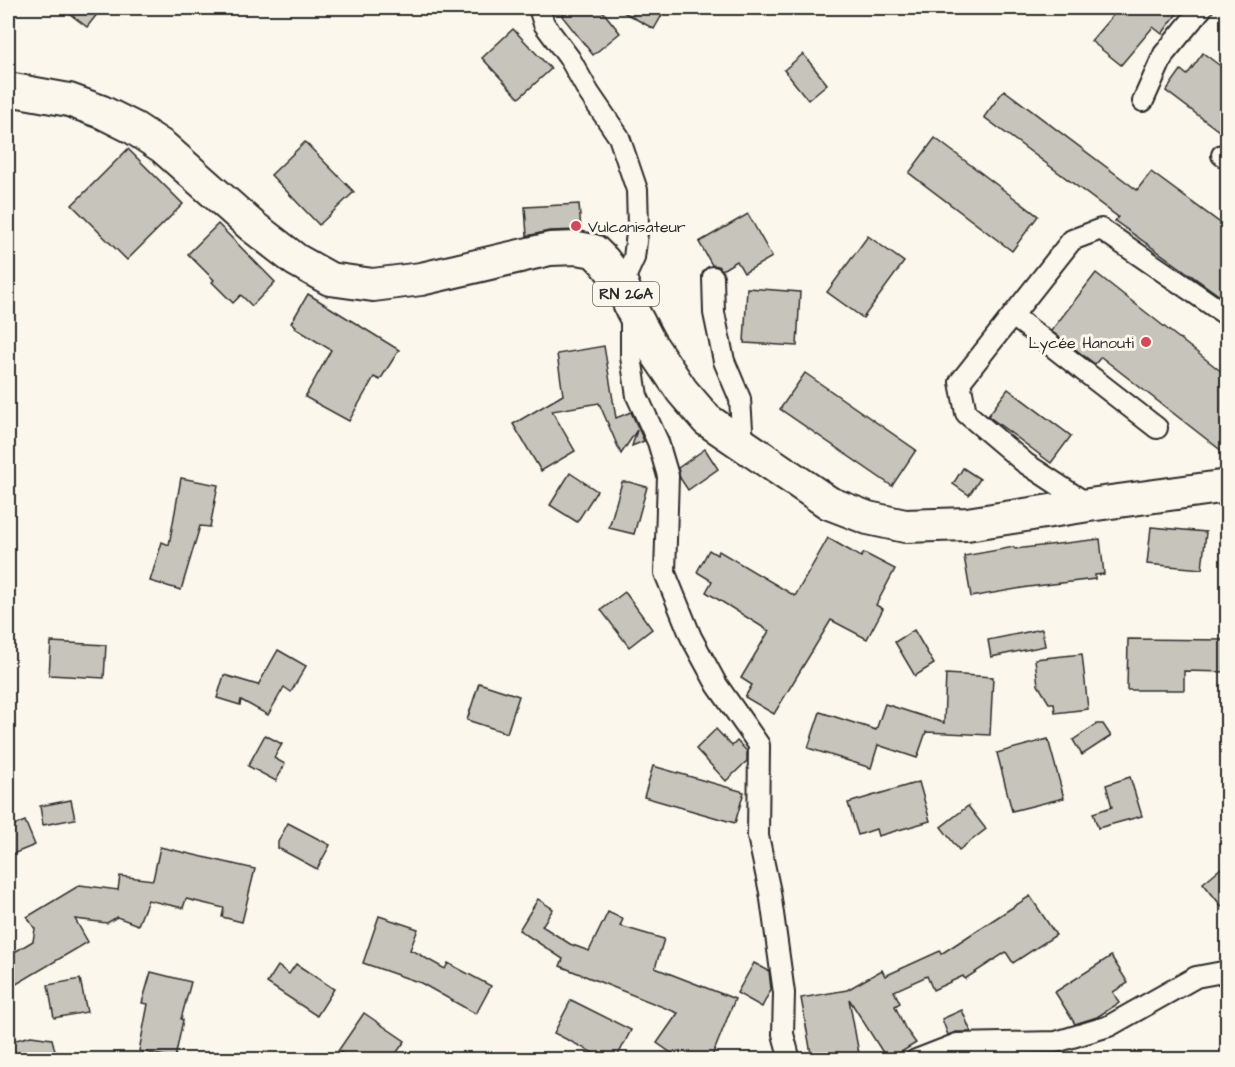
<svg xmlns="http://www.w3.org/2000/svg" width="1235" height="1067" viewBox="0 0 1235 1067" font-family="'Architects Daughter',sans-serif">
	<rect width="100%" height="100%" fill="#fbf7ec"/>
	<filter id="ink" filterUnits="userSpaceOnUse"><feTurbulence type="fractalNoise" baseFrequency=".0167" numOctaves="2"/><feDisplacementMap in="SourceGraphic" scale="12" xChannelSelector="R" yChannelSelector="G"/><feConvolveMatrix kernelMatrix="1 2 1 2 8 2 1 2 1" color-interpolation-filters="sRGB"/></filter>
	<g filter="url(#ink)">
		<!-- building -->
		<g fill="#c7c4bc" stroke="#2b2b2b" stroke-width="1.5">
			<path d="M62,8H102L87,27Z"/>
			<path d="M573,8H600L620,33L593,55L562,16Z"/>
			<path d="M616,8H666L654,29Z"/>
			<path d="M1119,8H1181L1162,34L1153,27L1121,65L1091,41Z"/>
			<path d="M513,29L551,69L519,98L482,58Z"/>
			<path d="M1203,53L1227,71V137L1166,91L1181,70L1187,75Z"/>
			<path d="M803,54L827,84L808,100L784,70Z"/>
			<path d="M1004,90L1137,190L1151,172L1227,228V301L1115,221L1118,217L984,117Z"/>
			<path d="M935,138L1038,216L1012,251L909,173Z"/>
			<path d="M305,142L354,192L319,225L271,175Z"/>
			<path d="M128,149L183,204L127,260L72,205Z"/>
			<path d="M579,204L581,230L549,231L527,236L525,207Z"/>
			<path d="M748,214L772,257L744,273L737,261L722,270L718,266L712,265L699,242Z"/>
			<path d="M218,224L275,282L252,306L241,295L233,303L212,282L214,280L188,254Z"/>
			<path d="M868,236L904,262L863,318L827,292Z"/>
			<path d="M1096,273L1227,376V455L1101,357L1095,364L1051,331Z"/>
			<path d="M747,288L800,292L797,346L744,343Z"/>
			<path d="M308,294L399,350L380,380L374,377L349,421L305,397L331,350L295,328L296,326L291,323Z"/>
			<path d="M604,346L616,418L631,412L644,441L632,446L637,430L621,454L599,403L552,411L575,451L541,471L513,424L563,395L557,354Z"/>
			<path d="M805,373L916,450L892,486L780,409Z"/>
			<path d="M1008,389L1071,436L1051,463L988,416Z"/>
			<path d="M705,449L718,469L688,490L680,478L678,468Z"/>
			<path d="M963,468L980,479L969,495L953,484Z"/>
			<path d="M570,473L597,491L577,522L550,505Z"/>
			<path d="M181,478L218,485L210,527L200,526L181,590L150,581L162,542L169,545Z"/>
			<path d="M622,482H629L647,487L634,534L609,528Z"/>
			<path d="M1151,527L1206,532L1202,569L1147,564Z"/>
			<path d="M828,538L861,557L864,553L895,569L876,605L883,609L867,639L831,620L774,714L745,697L752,685L741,678L769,631L706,592L712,581L697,572L709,550L717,555L719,551L795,596Z"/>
			<path d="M1100,539L1104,574L1095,575V579L1028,587L971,597L964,556L1014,547L1015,549Z"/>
			<path d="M625,592L652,629L629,647L601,610Z"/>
			<path d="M1042,629L1045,646L991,657L988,640Z"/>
			<path d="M914,630L934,664L915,676L895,642Z"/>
			<path d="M1128,639L1227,640V672L1184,671V690H1127Z"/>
			<path d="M51,642L106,645L104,678L49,675Z"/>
			<path d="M278,650L306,666L291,692L284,687L268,715L241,700L240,705L217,698L224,675L258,685Z"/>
			<path d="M1082,654L1088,709L1055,713L1054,703H1049L1038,685L1035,659Z"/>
			<path d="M946,674L993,677L990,735L926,732L917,758L878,745L871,768L808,748L820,712L876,730L885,704L944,723Z"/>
			<path d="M479,683L519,696L507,733L467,720Z"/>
			<path d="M1097,724H1103L1111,736L1082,755L1073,740Z"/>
			<path d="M716,729L732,746L737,741L747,751V761L726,781L696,749Z"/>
			<path d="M265,735L282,744L274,758L285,764L276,781L248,766Z"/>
			<path d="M1048,739L1064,798L1012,811L997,753Z"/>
			<path d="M653,766L744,792L735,823L644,797Z"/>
			<path d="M1130,777L1142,816L1098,828L1093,813L1112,807L1106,785Z"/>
			<path d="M919,782L930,821L878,836L876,829L858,835L848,803Z"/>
			<path d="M71,800L75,819L43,825L40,806Z"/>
			<path d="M968,806L986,829L959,850L941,827Z"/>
			<path d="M25,821L35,845L8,856V828Z"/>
			<path d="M288,823L330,845L317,869L278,848V842Z"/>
			<path d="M160,847L255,869L242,922L222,917L224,908L186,899L183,908L148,900L138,925L117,917L107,923L75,919L88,942L8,989V956L33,941L35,929L27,917L80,885L118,890L120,876L153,880Z"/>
			<path d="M1227,863V913L1203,883Z"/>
			<path d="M1030,896L1056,935L1013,963L1006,952L965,979L963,976L933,990L927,976L894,991L900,1003L895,1006L905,1028L916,1043L890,1059H887L849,999L860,1059H812L801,998L847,990L882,970L885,976L940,951L941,954Z"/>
			<path d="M538,899L553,909L542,926L570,944L589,951L608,912L623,919L620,926L664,939L655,968L735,999L711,1059H680L657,1043L678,1013L560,966L563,959L519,930Z"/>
			<path d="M379,916L418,929L410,950L420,954V955L445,969L448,963L491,986L476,1014L421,983L363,963Z"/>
			<path d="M1111,956L1128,983L1113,992L1119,1003L1097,1017L1075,1024L1055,992Z"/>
			<path d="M754,963L769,971L771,989L762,1007L737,993Z"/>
			<path d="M296,964L334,989L317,1016L267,983L278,966L289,974Z"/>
			<path d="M151,972L191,982L181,1019L183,1020L175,1058L139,1051L148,1004L142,1003Z"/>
			<path d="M80,979L87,1012L54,1018L48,985Z"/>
			<path d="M571,1000L631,1030L616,1059H605L554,1033Z"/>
			<path d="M962,1010L971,1032H956L948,1035L942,1019Z"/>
			<path d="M364,1013L405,1041L392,1059H351L338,1051Z"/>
			<path d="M31,1036L52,1039L57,1059H9L8,1053V1042Z"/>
		</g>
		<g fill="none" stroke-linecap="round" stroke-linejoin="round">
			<defs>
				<g id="minor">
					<path d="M539,8L544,24L570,59L589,93L619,137L637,190L638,225L634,258L622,284"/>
					<path d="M1143,101L1164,54L1202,8"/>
					<path d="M1222,155L1228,159"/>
					<path d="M713,277L714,313L724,361L740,399L743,444"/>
					<path d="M631,316V357L637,396L658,442L668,476L665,573L691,637L717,685L759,745L758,836L770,892L784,993L783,1034L790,1060"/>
					<path d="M1013,316L1157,428"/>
					<path d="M1089,505L1025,463L966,413L960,382L1072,240L1101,229L1228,316"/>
					<path d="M916,1060L957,1044L1056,1042L1109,1026L1196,977L1228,971"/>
				</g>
				<path id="primary" d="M8,89L69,100L102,112L134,128L163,147L252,226L296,260L330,279L373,285L421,279L550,249L577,248L594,251L604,261L622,284L631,308L649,342L682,391L707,420L829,503L868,518L905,526L967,524L1089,505L1228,486"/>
			</defs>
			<!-- minor casing -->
			<use href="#minor" stroke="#2b2b2b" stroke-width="24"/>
			<!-- primary casing -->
			<use href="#primary" stroke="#2b2b2b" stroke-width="36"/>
			<!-- minor -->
			<use href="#minor" stroke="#fbf7ec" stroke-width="20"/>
			<!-- primary -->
			<use href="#primary" stroke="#fbf7ec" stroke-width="32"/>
		</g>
	</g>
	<!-- markers -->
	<g fill="#d1495b" stroke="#fbf7ec" stroke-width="2">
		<circle cx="576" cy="226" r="6"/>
		<circle cx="1146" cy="342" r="6"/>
	</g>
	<g text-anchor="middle" stroke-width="6" stroke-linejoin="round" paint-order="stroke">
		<!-- shield labels -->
		<rect fill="#fbf7ec" stroke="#696865" stroke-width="1.5" x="593" y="282" width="66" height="24" rx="4.5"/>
		<g font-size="15" font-weight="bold" fill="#2b2b2b">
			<text x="626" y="299">RN 26A</text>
		</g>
		<!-- poi labels -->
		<g font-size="16" fill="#2b2b2b" stroke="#fbf7ec" text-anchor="start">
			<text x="588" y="232">Vulcanisateur</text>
			<text x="1134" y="348" text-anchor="end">Lycée Hanouti</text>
		</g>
	</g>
	<!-- margin -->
	<rect width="1235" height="1067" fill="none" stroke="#fbf7ec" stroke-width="30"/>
	<rect x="15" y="15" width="1205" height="1037" fill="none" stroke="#2b2b2b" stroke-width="2" filter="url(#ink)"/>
</svg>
